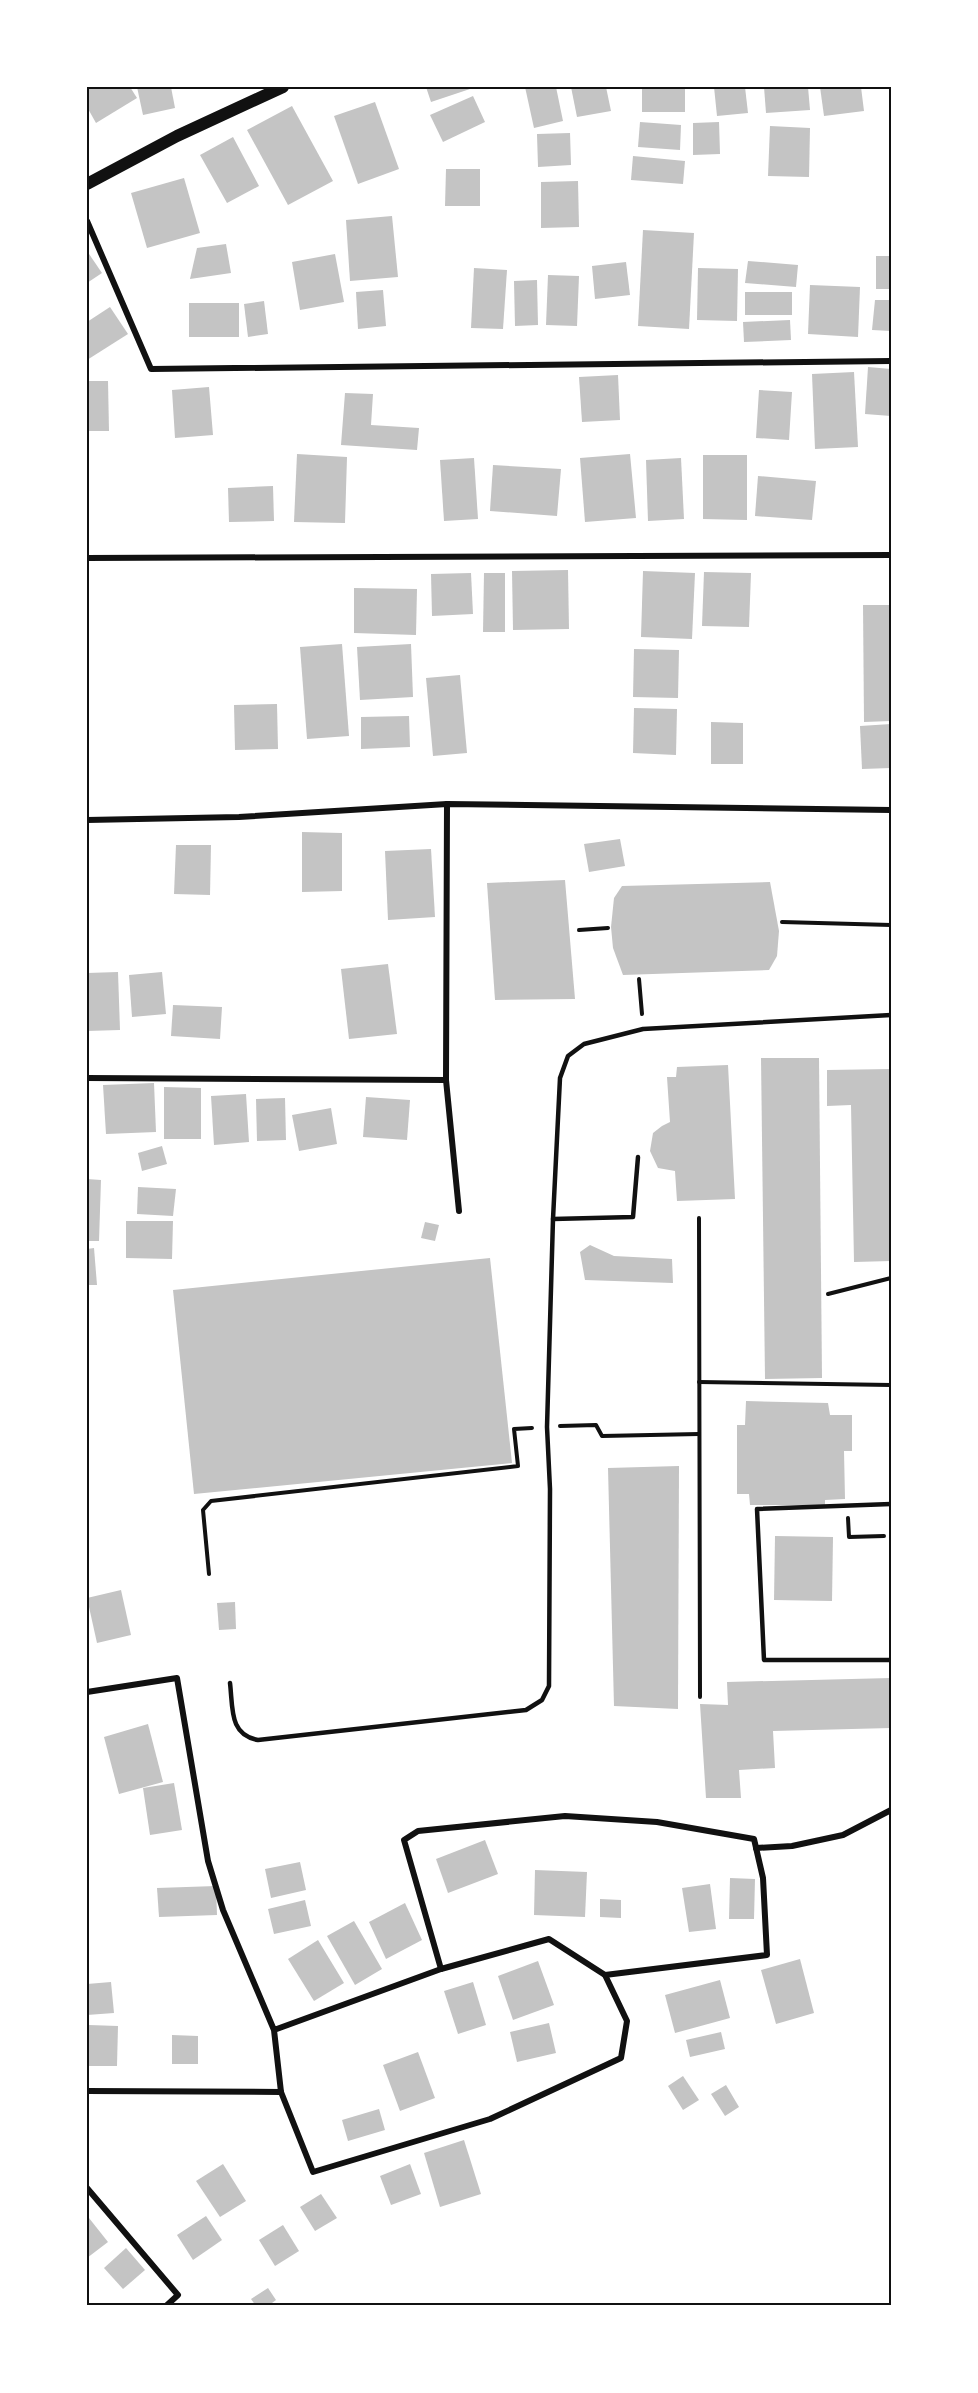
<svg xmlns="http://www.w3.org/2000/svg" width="978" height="2393" viewBox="0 0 978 2393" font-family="Karla,sans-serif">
	<rect width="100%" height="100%" fill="#fff"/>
	<!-- building -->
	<g fill="#c4c4c4">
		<path d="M87,87H130L137,98L96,123L87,107Z"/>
		<path d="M137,87H171L175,108L143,115Z"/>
		<path d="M426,87H476L431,102Z"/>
		<path d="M525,87H556L563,121L534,128Z"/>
		<path d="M571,87H606L611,111L577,117Z"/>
		<rect x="642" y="87" width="43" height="25"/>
		<path d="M714,87H745L748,113L717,116Z"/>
		<path d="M764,87H808L810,110L766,113Z"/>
		<path d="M820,87H861L864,111L824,116Z"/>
		<path d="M473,96L485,122L443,142L430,115Z"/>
		<path d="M375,102L399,169L358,184L334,116Z"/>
		<path d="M292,106L333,181L288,205L247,130Z"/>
		<path d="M640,122L681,125L680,150L638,147Z"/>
		<path d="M719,122L720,154L693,155V123Z"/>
		<path d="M770,126L810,128L809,177L768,176Z"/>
		<path d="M570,133L571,165L538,167L537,134Z"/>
		<path d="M233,137L259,186L227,203L200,155Z"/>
		<path d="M633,156L685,161L683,184L631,180Z"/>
		<path d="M446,169H480V206H445Z"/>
		<path d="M184,178L200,233L147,248L131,193Z"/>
		<path d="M578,181L579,227L541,228V182Z"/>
		<path d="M392,216L398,277L350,281L346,220Z"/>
		<path d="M643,230L694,233L689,329L638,326Z"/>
		<path d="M226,244L231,273L190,279L197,248Z"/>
		<path d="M87,251L102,273L87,283Z"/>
		<path d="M335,254L344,302L300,310L292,262Z"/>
		<rect x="876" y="256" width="15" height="33"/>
		<path d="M748,261L798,265L796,287L745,283Z"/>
		<path d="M626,262L630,295L595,299L592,266Z"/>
		<path d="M474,268L507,270L503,329L471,328Z"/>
		<path d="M698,268L738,269L737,321L697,320Z"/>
		<path d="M548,275L579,276L577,326L546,325Z"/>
		<path d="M537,280L538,325L515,326L514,281Z"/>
		<path d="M810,285L860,287L858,337L808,334Z"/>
		<path d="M383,290L386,326L358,329L356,292Z"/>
		<rect x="745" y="292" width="47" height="23"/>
		<path d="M875,300H891V331L872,330Z"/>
		<path d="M264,301L268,334L248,337L244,304Z"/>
		<rect x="189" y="303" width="50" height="34"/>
		<path d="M110,307L128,334L87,360V322Z"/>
		<path d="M790,320L791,340L744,342L743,322Z"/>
		<path d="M868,367L891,369V416L865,414Z"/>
		<path d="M854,372L858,447L815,449L812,374Z"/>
		<path d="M618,375L620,420L582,422L579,377Z"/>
		<path d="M87,381H108L109,431H87Z"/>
		<path d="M209,387L213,435L175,438L172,390Z"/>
		<path d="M759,390L792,392L789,440L756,438Z"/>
		<path d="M345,393L373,394L371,425L419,428L417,450L341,445Z"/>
		<path d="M297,454L347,457L345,523L294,522Z"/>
		<path d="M630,454L636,518L585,522L580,458Z"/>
		<path d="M703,455H747V520L703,519Z"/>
		<path d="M474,458L478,519L444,521L440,460Z"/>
		<path d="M681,458L684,519L648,521L646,460Z"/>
		<path d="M493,465L561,469L557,516L490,511Z"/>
		<path d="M758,476L816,481L812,520L755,516Z"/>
		<path d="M273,486L274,521L229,522L228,488Z"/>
		<path d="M568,570L569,629L513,630L512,571Z"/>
		<path d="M643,571L695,573L692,639L641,637Z"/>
		<path d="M704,572L751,573L749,627L702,626Z"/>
		<path d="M471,573L473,614L432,616L431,574Z"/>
		<path d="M484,573H505V632H483Z"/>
		<path d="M354,588L417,589L416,635L354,633Z"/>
		<path d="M863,605H891V721L864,722Z"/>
		<path d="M342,644L349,736L307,739L300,647Z"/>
		<path d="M411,644L413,697L360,700L357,647Z"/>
		<path d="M634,649L679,650L678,698L633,697Z"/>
		<path d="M460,675L467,753L433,756L426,678Z"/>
		<path d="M277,704L278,749L235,750L234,705Z"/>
		<path d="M634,708L677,709L676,755L633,753Z"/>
		<path d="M409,716L410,747L361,749V717Z"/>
		<path d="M711,722L743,723V764H711Z"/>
		<path d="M891,724V768L862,769L860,726Z"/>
		<path d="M302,832L342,833V891L302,892Z"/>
		<path d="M620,839L625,866L589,872L584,844Z"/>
		<path d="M176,845H211L210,895L174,894Z"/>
		<path d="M431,849L435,917L388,920L385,851Z"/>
		<path d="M565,880L575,999L495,1000L487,883Z"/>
		<path d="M770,882L779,931L777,956L769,970L623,975L613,948L611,927L614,898L622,886Z"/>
		<path d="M388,964L397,1034L349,1039L341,969Z"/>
		<path d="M118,972L120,1030L87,1031V973Z"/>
		<path d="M162,972L166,1014L132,1017L129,975Z"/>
		<path d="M173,1005L222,1007L220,1039L171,1036Z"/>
		<path d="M761,1058H819L822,1378L765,1379Z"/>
		<path d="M728,1065L735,1199L677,1201L675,1171L658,1168L650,1151L653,1133L662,1126L670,1122L667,1077H676L677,1067Z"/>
		<path d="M891,1069V1261L854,1262L851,1105L827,1106V1070Z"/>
		<path d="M154,1083L156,1132L106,1134L103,1085Z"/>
		<path d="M164,1087L201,1088V1139H164Z"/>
		<path d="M246,1094L249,1142L214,1145L211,1096Z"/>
		<path d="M366,1097L410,1100L407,1140L363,1137Z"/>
		<path d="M285,1098L286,1140L257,1141L256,1099Z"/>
		<path d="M331,1108L337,1144L299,1151L292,1115Z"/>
		<path d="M162,1146L167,1164L142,1171L138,1153Z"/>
		<path d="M87,1179L101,1180L99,1241H87Z"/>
		<path d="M138,1187L176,1189L173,1216L137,1214Z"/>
		<path d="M126,1221H173L172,1259L126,1258Z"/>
		<path d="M425,1222L439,1225L435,1241L421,1238Z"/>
		<path d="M590,1245L614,1256L672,1259L673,1283L585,1280L580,1252Z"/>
		<path d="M94,1248L97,1285H87V1249Z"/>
		<path d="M490,1258L512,1463L194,1494L173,1290Z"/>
		<path d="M746,1401L828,1403L830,1415H852V1451H844L845,1499L825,1500V1505H750L749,1494H737V1425H745Z"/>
		<path d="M679,1466L678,1709L614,1706L608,1468Z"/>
		<path d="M775,1536L833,1537L832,1601L774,1600Z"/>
		<path d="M121,1590L131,1635L97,1643L87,1598Z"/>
		<path d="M235,1602L236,1629L219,1630L217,1603Z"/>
		<path d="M891,1678V1728L773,1731L775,1768L739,1770L741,1798H706L700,1704L728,1705L727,1682Z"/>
		<path d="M148,1724L163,1782L119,1794L104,1737Z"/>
		<path d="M174,1783L182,1830L150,1835L143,1788Z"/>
		<path d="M485,1840L498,1874L448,1893L436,1859Z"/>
		<path d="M300,1862L306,1890L271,1898L265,1869Z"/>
		<path d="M535,1870L587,1872L585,1917L534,1915Z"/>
		<path d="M730,1878L755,1879L754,1919H729Z"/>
		<path d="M710,1884L716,1929L689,1932L682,1888Z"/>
		<path d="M216,1886L217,1915L159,1917L157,1888Z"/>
		<path d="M600,1899L621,1900V1918L600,1917Z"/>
		<path d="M305,1900L311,1926L274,1934L268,1909Z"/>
		<path d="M405,1903L422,1940L386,1959L369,1922Z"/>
		<path d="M354,1921L382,1969L355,1985L327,1936Z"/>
		<path d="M318,1940L344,1983L314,2001L288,1959Z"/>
		<path d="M800,1959L814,2013L776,2024L761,1970Z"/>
		<path d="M538,1961L554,2005L513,2020L498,1976Z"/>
		<path d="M720,1980L730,2018L675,2033L665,1995Z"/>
		<path d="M111,1982L114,2013L87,2015V1984Z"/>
		<path d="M473,1982L486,2025L458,2034L444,1991Z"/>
		<path d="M549,2023L556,2053L517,2062L510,2032Z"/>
		<path d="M89,2025L118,2026L117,2066H89Z"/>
		<path d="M721,2032L725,2049L690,2057L686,2040Z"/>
		<path d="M172,2035L198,2036V2064H172Z"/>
		<path d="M418,2052L435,2098L400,2111L383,2065Z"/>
		<path d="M683,2076L699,2100L683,2110L668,2086Z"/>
		<path d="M726,2085L739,2107L725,2116L711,2094Z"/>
		<path d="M379,2109L385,2130L348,2141L342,2120Z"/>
		<path d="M464,2140L481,2194L440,2207L424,2153Z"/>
		<path d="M223,2164L246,2201L220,2217L196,2181Z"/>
		<path d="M410,2164L421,2194L391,2205L380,2176Z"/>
		<path d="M321,2194L337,2218L315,2231L300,2207Z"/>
		<path d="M206,2216L222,2240L193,2260L177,2235Z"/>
		<path d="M89,2218L108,2242L87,2258V2220Z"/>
		<path d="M283,2225L299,2251L275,2266L259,2240Z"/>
		<path d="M126,2248L145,2270L123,2289L104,2268Z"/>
		<path d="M268,2288L276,2300L268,2306H256L251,2299Z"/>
	</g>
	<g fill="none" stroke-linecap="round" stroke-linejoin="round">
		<!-- path -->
		<g stroke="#111" stroke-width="4">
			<path d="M782,922L891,925"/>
			<path d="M579,930L608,928"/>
			<path d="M639,979L642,1014"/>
			<path d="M699,1218L700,1697"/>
			<path d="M828,1294L891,1278"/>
			<path d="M699,1382L891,1385"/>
			<path d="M560,1426L596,1425L602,1436L699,1434"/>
			<path d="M848,1518L849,1537L884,1536"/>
			<path d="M209,1574L203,1510L211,1501L518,1466L514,1429L532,1428"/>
		</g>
		<!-- service -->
		<g stroke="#111" stroke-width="4.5">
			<path d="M553,1219L633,1217L638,1157"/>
			<path d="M891,1504L757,1509L764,1660H891"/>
			<path d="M230,1683C233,1708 229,1735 258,1740L526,1710L542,1700L549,1686L550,1489L547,1427L553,1219L560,1078L568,1056L584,1044L643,1029L891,1015"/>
		</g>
		<!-- minor -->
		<g stroke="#111" stroke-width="6">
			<path d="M87,221L151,369L891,361"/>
			<path d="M87,558L891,555"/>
			<path d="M447,804L446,1080L459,1211"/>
			<path d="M87,820L239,817L447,804L891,810"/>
			<path d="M87,1078L446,1080"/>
			<path d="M87,1692L177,1678L208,1861L223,1910L274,2030L281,2092L313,2172L490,2119L621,2058L627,2021L605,1975L549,1939L441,1969L274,2030"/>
			<path d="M756,1848L792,1846L843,1835L891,1810"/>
			<path d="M441,1969L404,1840L418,1831L565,1816L657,1822L754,1839L763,1878L767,1955L605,1975"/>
			<path d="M87,2091L281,2092"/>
			<path d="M87,2188L178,2295L166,2306"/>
		</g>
		<!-- secondary -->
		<path stroke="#111" stroke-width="12" d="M87,184L177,136L283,87"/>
	</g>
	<!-- border -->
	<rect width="978" height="2393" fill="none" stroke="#ffffff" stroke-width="177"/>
	<rect x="88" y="88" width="802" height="2216" fill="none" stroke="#111" stroke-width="2"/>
</svg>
